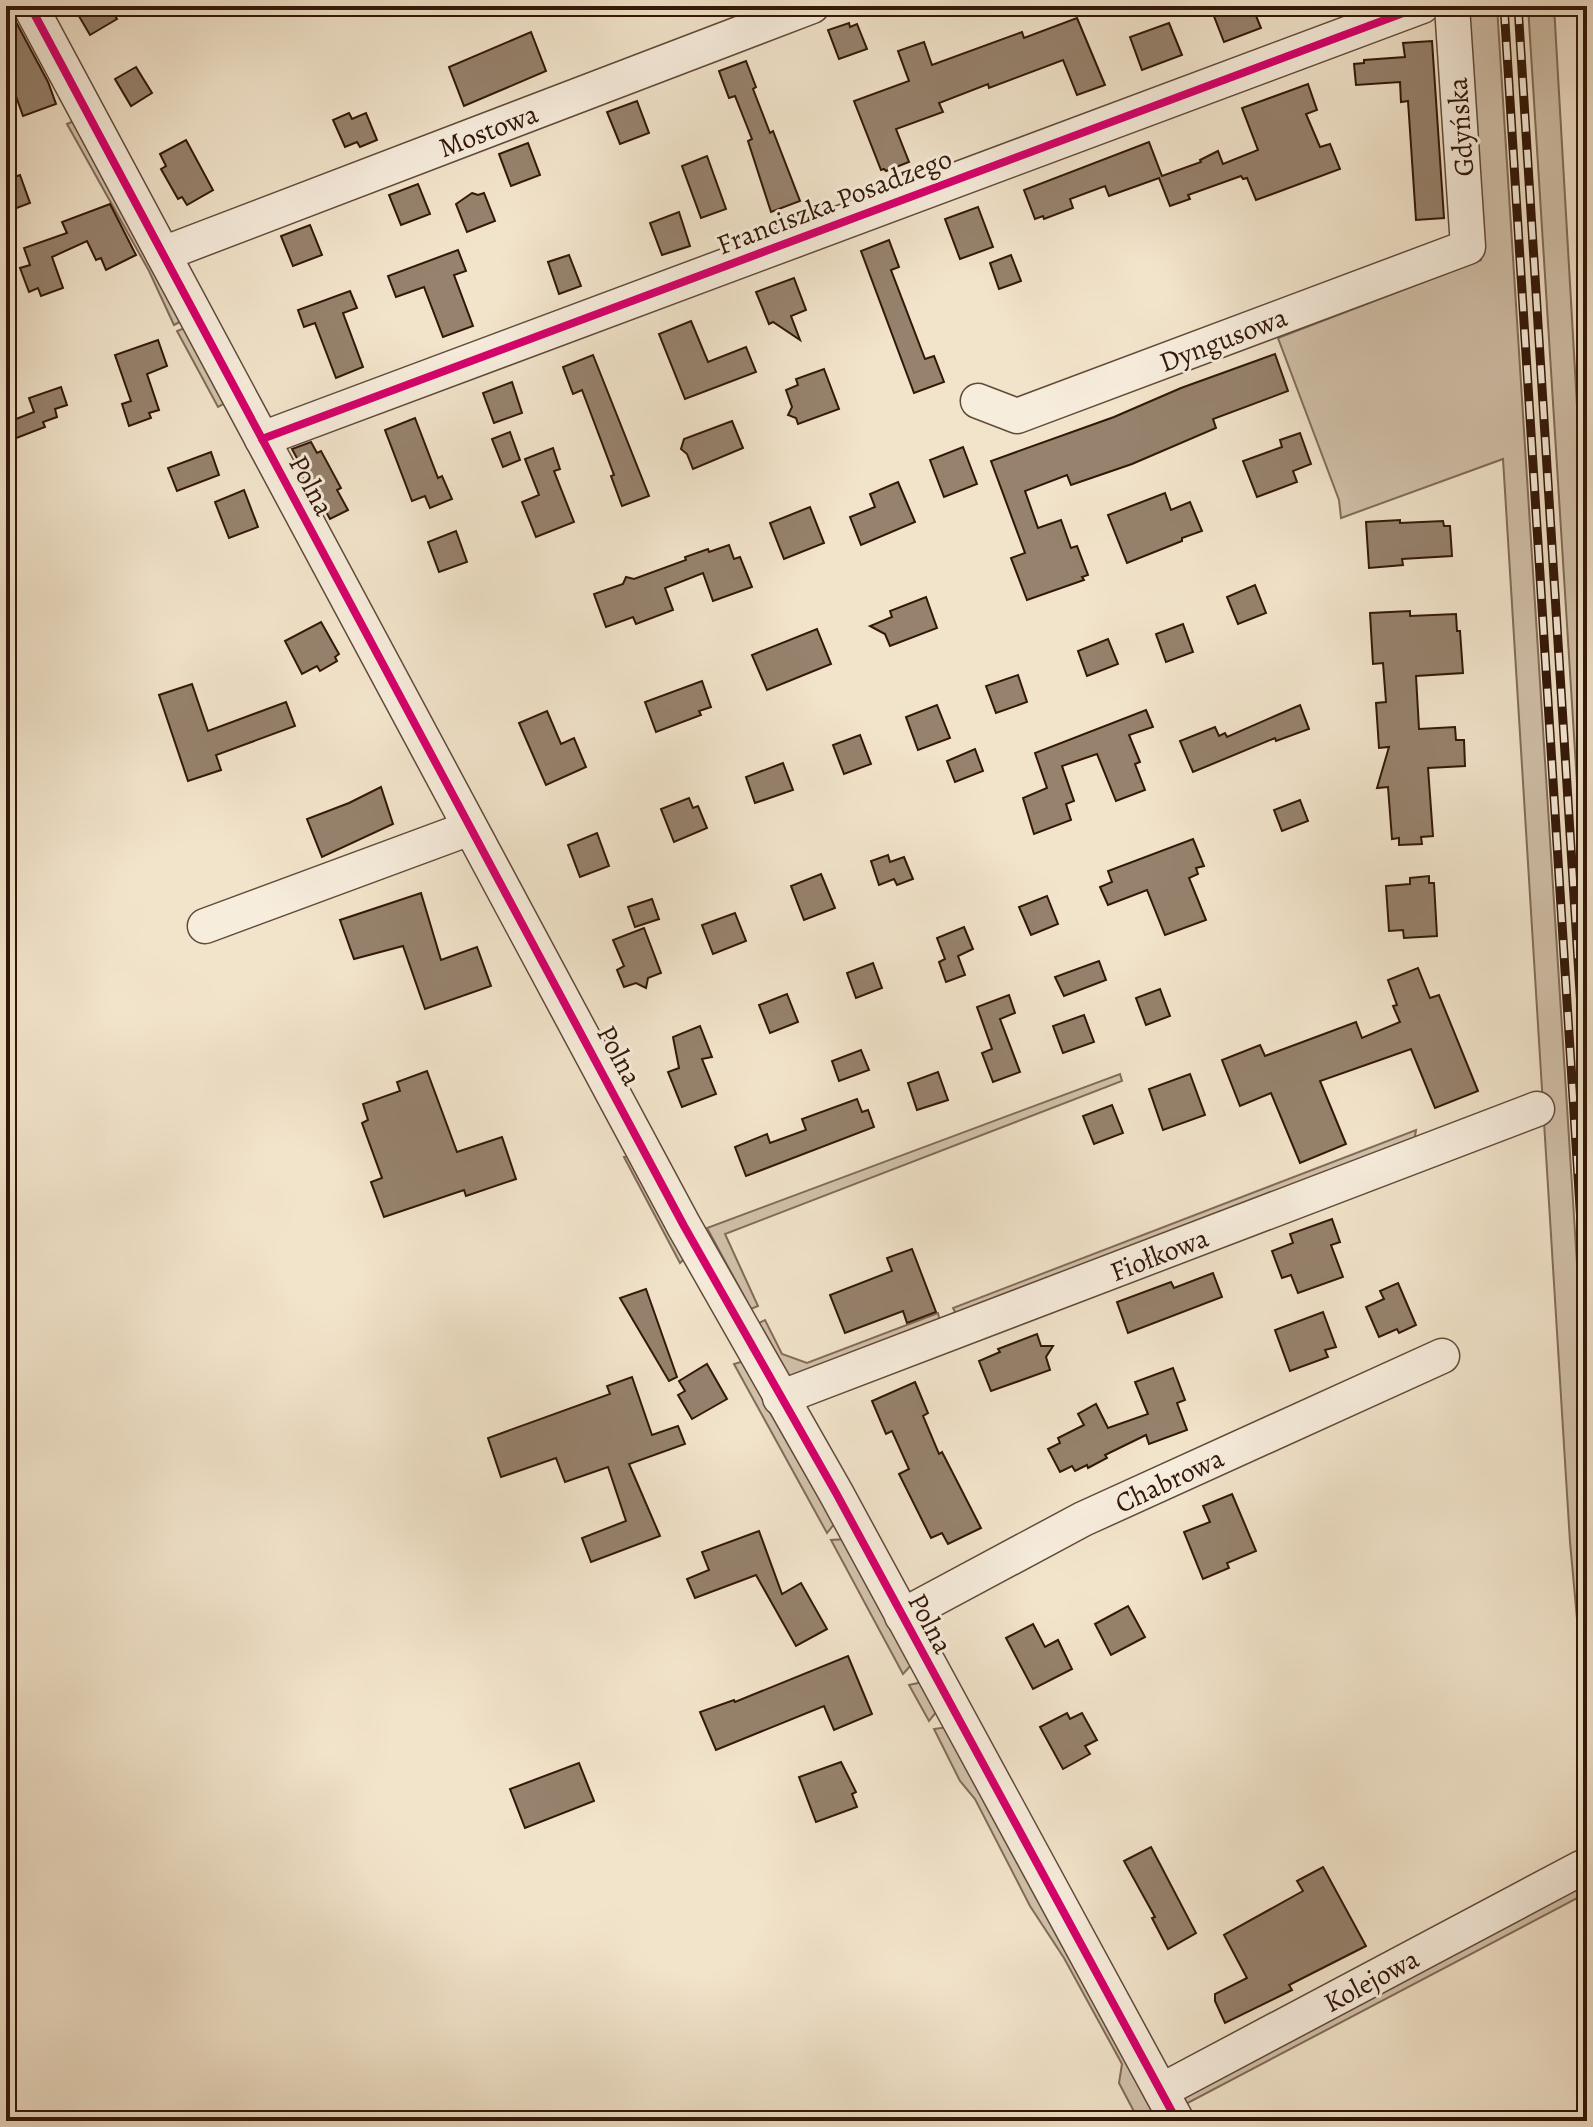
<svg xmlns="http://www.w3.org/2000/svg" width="1593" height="2127" viewBox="0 0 1593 2127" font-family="Alegreya,serif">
	<rect width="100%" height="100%" fill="#f2e4cb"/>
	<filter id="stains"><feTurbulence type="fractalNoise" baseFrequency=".0025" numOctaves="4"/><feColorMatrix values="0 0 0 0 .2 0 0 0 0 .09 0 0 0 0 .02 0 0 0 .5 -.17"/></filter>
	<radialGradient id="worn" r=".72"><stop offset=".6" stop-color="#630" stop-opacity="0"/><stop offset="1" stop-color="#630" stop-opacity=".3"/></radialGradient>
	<!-- green -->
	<g fill="#d1c1aa" stroke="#826c59" stroke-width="2">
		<path d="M1465,6H1497L1587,1421V1728L1570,1542L1503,459L1341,518L1339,500L1278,338L1481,260Z"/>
		<path d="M1528,6H1554L1587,579V942Z"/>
		<path d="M76,120L185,319L174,325L149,271L67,124Z"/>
		<path d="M190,326L229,401L218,407L177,331Z"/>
		<path d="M1120,1074L1122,1081L725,1234L758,1306L751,1309L707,1228Z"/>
		<path d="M1416,1130L1413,1148L961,1324L953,1308Z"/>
		<path d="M635,1156L687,1256L680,1263L624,1157Z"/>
		<path d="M938,1313L942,1331L790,1381L759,1323L765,1320L782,1354L807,1363Z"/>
		<path d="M744,1361L835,1523L827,1533L734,1364Z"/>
		<path d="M847,1539L913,1663L903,1674L831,1540Z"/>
		<path d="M923,1682L938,1710L929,1721L909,1685Z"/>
		<path d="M948,1727L1165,2121H1139L1119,2083L1122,2064L1064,1958L1030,1906L975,1799L960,1781L934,1729Z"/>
		<path d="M1587,1878V1893L1180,2107L1183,2094Z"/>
	</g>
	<!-- building -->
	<g fill="#96826d" stroke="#321708" stroke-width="2">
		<path d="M73,6H109L117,19L90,35Z"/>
		<path d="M1210,6H1252L1261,28L1224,42Z"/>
		<path d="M1077,18L1105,85L1077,95L1063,60L989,88L988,84L939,103L943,112L896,129L909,162L886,171L884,169L881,170L854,101L909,81L898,51L924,42L932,65L1022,32L1024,38Z"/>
		<path d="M16,22L48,82L56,104L23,116L6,68V26Z"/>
		<path d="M849,23L850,27L857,24L867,49L839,59L828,30Z"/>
		<path d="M1169,23L1182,55L1142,70L1130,37Z"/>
		<path d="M531,32L546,71L464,106L449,67Z"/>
		<path d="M1432,41L1444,218L1416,220L1408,101L1401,102L1400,82L1356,85L1354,64L1364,63V60L1405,57L1403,43Z"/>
		<path d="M746,61L756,87L753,89L770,133L773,131L800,201L771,212L748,141L752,139L735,96L729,98L719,71Z"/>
		<path d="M136,67L152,93L131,106L115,79Z"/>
		<path d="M1308,84L1317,110L1306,114L1320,147L1330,144L1340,169L1256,200L1247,178L1243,179L1241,176L1188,195L1190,199L1170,206L1159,178L1109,196L1105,186L1070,199L1073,208L1044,219L1043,216L1035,219L1024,190L1149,142L1162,176L1201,162L1200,160L1218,151L1223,164L1258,150L1242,108Z"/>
		<path d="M637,101L649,133L620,144L607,112Z"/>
		<path d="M349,113L352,119L366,113L377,140L360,147L357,142L345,147L333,120Z"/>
		<path d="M186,140L213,190L187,205L182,197L178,199L161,169L166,166L160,154Z"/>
		<path d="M528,143L540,175L511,186L499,154Z"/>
		<path d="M707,156L726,209L701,218L682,166Z"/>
		<path d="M20,175L30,203L6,212V180Z"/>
		<path d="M418,184L430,214L401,225L389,195Z"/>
		<path d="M472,193L478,195L484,193L495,221L467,232L456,204Z"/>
		<path d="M110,204L136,255L106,270L101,258L96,260L87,241L52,257L63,288L41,296L38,288L29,292L20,268L30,265L24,248L67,233L62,222Z"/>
		<path d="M978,207L993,247L960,259L945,219Z"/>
		<path d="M679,212L690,246L662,255L650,223Z"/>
		<path d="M310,225L322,255L293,266L281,236Z"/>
		<path d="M889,240L899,267L891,270L925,359L934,356L944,382L914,393L861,251Z"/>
		<path d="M458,250L466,271L454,275L473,326L443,337L424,287L396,297L388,276Z"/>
		<path d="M569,255L581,286L559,294L548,262Z"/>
		<path d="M1011,255L1021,281L999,289L990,263Z"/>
		<path d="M794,278L806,310L791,316L800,340L773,322L769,324L756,292Z"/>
		<path d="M350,291L357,308L343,313L363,367L336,378L315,323L304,327L298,310Z"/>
		<path d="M691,321L708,362L746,347L756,372L685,399L659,334Z"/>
		<path d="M158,340L167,366L147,374L159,410L149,413L151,418L129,426L122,404L131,401L115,355Z"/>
		<path d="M1275,354L1288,391L1213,419L1216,428L1132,464L1071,485L1067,475L1025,491L1038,528L1061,520L1071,548L1077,546L1088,575L1082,577L1084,580L1027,600L1011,558L1025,553L991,461L1114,417L1181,388Z"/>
		<path d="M593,355L649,496L622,506L611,476L614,475L582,390L573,394L563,367Z"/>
		<path d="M824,369L839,409L798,424L796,418L788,415L792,407L786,390L798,385L796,379Z"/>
		<path d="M512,382L522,413L494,423L483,393Z"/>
		<path d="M61,387L67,405L55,409L57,417L43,422L45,427L6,442V423L34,412L29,398Z"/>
		<path d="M415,418L438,478L442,476L452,499L430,508L425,496L412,501L385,430Z"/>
		<path d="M732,421L743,448L693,469L687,454L681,449L684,439Z"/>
		<path d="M510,432L520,460L503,467L492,439Z"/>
		<path d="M1300,433L1311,464L1293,471L1297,482L1257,497L1243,461L1282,447L1280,440Z"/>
		<path d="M311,442L317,453L321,451L341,488L337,490L348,510L330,519L292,449Z"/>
		<path d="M963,447L977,484L944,497L930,460Z"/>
		<path d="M553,448L560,469L554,471L574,522L536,537L522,502L539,495L525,459Z"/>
		<path d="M211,452L219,475L177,491L168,468Z"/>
		<path d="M898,482L915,522L861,545L850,517L875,507L870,494Z"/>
		<path d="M244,490L258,527L229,538L215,502Z"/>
		<path d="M1165,493L1171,510L1190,502L1202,531L1182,538V541L1127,563L1108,515Z"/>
		<path d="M810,507L824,543L784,559L770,523Z"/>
		<path d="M1400,520V523L1443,521L1444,526H1450L1452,556L1402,559L1403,565L1369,568L1366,522Z"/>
		<path d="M456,531L467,562L439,572L428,542Z"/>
		<path d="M729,545L734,559L740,557L752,587L713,601L703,573L665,588L673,610L636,624L633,617L606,627L594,594L623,584L626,577L634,579L686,560L685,557L708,549L709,552Z"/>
		<path d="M1255,585L1266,613L1238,624L1227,597Z"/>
		<path d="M926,597L937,628L890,646L885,634L870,626L892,617L890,611Z"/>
		<path d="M1410,611V616L1456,614L1457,631H1460L1463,673L1416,676L1419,729L1455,727L1456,740H1464L1465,766L1428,768L1433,836L1421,837L1422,844L1399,845V838L1392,839L1388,787L1377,788L1389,747L1379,748L1376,703L1386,702L1383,663L1373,664L1370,613Z"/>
		<path d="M321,622L339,654L335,657L337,661L320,671L317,666L302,674L285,641Z"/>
		<path d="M1183,624L1193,652L1166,662L1156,634Z"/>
		<path d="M817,629L831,664L767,690L752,655Z"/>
		<path d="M1108,639L1118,664L1087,676L1078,651Z"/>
		<path d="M1018,675L1027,702L996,713L986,686Z"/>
		<path d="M702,681L711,707L699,711L701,715L656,732L645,702Z"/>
		<path d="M192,684L208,731L286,702L295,726L216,755L221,770L188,781L159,695Z"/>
		<path d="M937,705L950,738L918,750L906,717Z"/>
		<path d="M1300,705L1309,729L1276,741L1275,738L1193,772L1180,741L1215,727L1219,736L1225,733L1227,737Z"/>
		<path d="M1146,710L1153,727L1129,735L1140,762L1135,764L1145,790L1116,801L1097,754L1062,766L1074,801L1066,804L1071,820L1034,834L1023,798L1047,788L1035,753Z"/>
		<path d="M547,711L561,744L574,738L586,767L546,785L519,723Z"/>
		<path d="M860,735L871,764L844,774L833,745Z"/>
		<path d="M975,749L983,771L955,782L947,761Z"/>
		<path d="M783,763L793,790L755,803L746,777Z"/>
		<path d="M381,787L393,824L322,857L307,819L349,803Z"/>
		<path d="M689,798L693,808L698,806L707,828L674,842L661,809Z"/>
		<path d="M1300,800L1308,821L1282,831L1274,810Z"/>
		<path d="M597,833L609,866L580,877L568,845Z"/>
		<path d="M1193,839L1204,866L1196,868L1198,874L1189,878L1206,920L1165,935L1147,890L1108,905L1100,887L1112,882L1108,871Z"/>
		<path d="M888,855L890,862L904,857L913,879L897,885L894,879L879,885L871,861Z"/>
		<path d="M821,874L835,908L804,920L791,886Z"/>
		<path d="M1429,876V883H1434L1437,936L1404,938L1403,930L1389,931L1386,886L1410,884V878Z"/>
		<path d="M421,893L441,960L477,947L491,986L425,1009L403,946L354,959L340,920Z"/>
		<path d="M1047,896L1058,924L1031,935L1019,907Z"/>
		<path d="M652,899L659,919L635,927L628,907Z"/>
		<path d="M735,913L746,941L713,954L702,925Z"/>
		<path d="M964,927L973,949L958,956L965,975L946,982L939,962L945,959L937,938Z"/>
		<path d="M644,928L661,973L648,978L646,988L636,983L624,987L617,970L624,966L613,940Z"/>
		<path d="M1099,961L1106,980L1064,996L1055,977Z"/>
		<path d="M873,963L882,988L856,998L847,973Z"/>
		<path d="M1418,968L1430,998L1439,995L1478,1091L1435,1108L1411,1049L1320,1081L1346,1144L1300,1163L1271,1093L1240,1106L1222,1060L1260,1045L1265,1056L1356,1022L1362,1038L1400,1022L1393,1006L1397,1005L1388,980Z"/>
		<path d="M1160,989L1170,1016L1146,1025L1136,998Z"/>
		<path d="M787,994L798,1022L770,1033L759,1005Z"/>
		<path d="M1009,995L1015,1013L1000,1019L1020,1072L993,1082L982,1053L992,1049L977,1007Z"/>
		<path d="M1084,1015L1094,1042L1063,1053L1053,1026Z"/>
		<path d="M700,1026L712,1057L702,1059L716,1094L682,1107L668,1072L679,1068L673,1037Z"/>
		<path d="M861,1050L869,1070L839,1081L832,1061Z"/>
		<path d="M427,1071L457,1152L502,1137L516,1179L466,1196L464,1190L384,1217L371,1182L382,1178L362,1123L368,1120L363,1104L400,1091L397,1082Z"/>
		<path d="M938,1072L948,1100L917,1110L908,1083Z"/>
		<path d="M1190,1074L1205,1115L1163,1130L1149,1089Z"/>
		<path d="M857,1099L862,1112L868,1110L874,1127L746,1176L735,1147L767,1134L770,1143L806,1130L802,1119Z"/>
		<path d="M1112,1105L1123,1133L1094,1144L1083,1116Z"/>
		<path d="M1332,1219L1340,1242L1331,1245L1343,1277L1298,1293L1291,1275L1282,1278L1272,1251L1293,1243L1290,1234Z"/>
		<path d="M912,1249L936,1312L907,1323L903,1311L845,1333L830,1295L892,1271L887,1258Z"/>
		<path d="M1213,1273L1222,1297L1128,1333L1117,1302L1171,1282L1174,1288Z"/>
		<path d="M1398,1283L1416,1325L1399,1333L1397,1329L1379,1337L1366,1307L1384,1299L1380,1291Z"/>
		<path d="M646,1289L677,1377L669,1381L620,1298Z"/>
		<path d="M1323,1312L1336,1347L1325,1350L1328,1357L1290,1371L1275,1330Z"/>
		<path d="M1037,1334L1041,1346H1053L1046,1357L1050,1370L991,1391L979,1361L1000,1352L998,1349Z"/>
		<path d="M707,1364L727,1399L692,1419L678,1395L685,1391L679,1381Z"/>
		<path d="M1173,1368L1185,1400L1177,1403L1187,1430L1149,1444L1146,1435L1105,1455L1107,1458L1088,1468L1087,1465L1075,1471L1072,1466L1060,1472L1048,1449L1060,1443L1058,1438L1084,1425L1078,1414L1096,1404L1108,1428L1148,1414L1135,1382Z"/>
		<path d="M632,1377L652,1435L678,1426L685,1444L629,1464L660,1536L591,1562L582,1538L626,1521L608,1467L565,1482L556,1458L501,1477L488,1438L610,1394L607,1386Z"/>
		<path d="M915,1382L928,1413L923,1416L939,1454L942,1452L981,1528L948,1544L942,1533L931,1538L899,1474L909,1469L892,1431L886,1434L872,1401Z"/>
		<path d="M1232,1494L1256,1551L1227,1563L1229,1568L1203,1579L1184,1532L1210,1522L1203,1506Z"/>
		<path d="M759,1531L782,1594L801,1583L827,1629L796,1646L756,1575L695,1598L687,1579L709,1570L702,1552Z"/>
		<path d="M1128,1606L1145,1637L1111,1655L1095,1624Z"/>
		<path d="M1033,1624L1045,1647L1058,1640L1072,1669L1033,1689L1006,1638Z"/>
		<path d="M848,1656L872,1714L834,1730L824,1706L716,1750L700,1712L734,1700L735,1702Z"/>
		<path d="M1067,1713L1070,1719L1082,1713L1097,1740L1085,1746L1090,1754L1063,1769L1040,1727Z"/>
		<path d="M841,1762L856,1792L852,1794L857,1807L816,1822L799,1777Z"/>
		<path d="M579,1763L594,1801L525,1828L510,1789Z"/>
		<path d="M1151,1847L1196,1933L1168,1949L1152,1918L1155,1917L1124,1861Z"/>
		<path d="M1323,1867L1366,1946L1289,1985L1292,1990L1225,2023L1215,2001V1994L1247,1978L1224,1935L1303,1891L1297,1881Z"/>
	</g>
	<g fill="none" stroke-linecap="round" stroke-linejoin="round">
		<defs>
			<g id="minor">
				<path d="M30,6L684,1226L836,1493L1177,2121"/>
				<path d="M163,254L812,6"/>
				<path d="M978,401L1017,416L1468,247L1452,6"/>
				<path d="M262,439L1422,6"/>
				<path d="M205,926L470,828"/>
				<path d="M780,1398L1537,1109"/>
				<path d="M902,1616L1083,1519L1442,1356"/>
				<path d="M1161,2091L1581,1868"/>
			</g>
		</defs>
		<!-- minor casing -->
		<use href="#minor" stroke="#624a39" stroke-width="37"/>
		<!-- minor -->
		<use href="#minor" stroke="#f7eddd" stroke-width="34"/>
		<defs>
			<g id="rail">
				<path d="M1504,6L1587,1318"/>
				<path d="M1518,6L1587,1103"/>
			</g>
		</defs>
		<!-- rail casing -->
		<use href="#rail" stroke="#321708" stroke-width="9"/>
		<!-- rail -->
		<use href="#rail" stroke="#f7eddd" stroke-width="6" stroke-dasharray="18" stroke-linecap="butt"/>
		<defs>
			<g id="cycleway">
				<path d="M30,6L684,1226L836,1493L1177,2121"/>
				<path d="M262,439L1422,6"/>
			</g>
		</defs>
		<!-- cycleway casing -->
		<use href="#cycleway" stroke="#f7eddd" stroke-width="13"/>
		<!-- cycleway -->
		<use href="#cycleway" stroke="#d6006c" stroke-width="8"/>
	</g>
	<g text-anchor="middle" stroke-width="6" stroke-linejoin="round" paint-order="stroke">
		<!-- street labels -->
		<g font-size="28" fill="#321708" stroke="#f7eddd">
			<text transform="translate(1460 127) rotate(-94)" y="10">Gdyńska</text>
			<text transform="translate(488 130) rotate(-21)" y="10">Mostowa</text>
			<text transform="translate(834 201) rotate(-21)" y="10">Franciszka Posadzego</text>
			<text transform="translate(1223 339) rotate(-21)" y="10">Dyngusowa</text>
			<text transform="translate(312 485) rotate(62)" y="10">Polna</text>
			<text transform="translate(620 1055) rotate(62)" y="10">Polna</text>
			<text transform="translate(1159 1254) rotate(-21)" y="10">Fiołkowa</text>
			<text transform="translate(1169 1480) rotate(-25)" y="10">Chabrowa</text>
			<text transform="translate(931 1623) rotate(62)" y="10">Polna</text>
			<text transform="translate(1371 1980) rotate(-28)" y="10">Kolejowa</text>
		</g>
	</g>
	<!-- margin -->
	<rect width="1593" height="2127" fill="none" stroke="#f2e4cb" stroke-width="32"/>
	<rect x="8" y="8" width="1577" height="2111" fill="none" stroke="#321708" stroke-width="4"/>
	<rect x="16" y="16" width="1561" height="2095" fill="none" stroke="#321708" stroke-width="2"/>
	<rect width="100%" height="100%" filter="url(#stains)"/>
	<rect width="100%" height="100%" fill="url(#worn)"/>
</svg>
